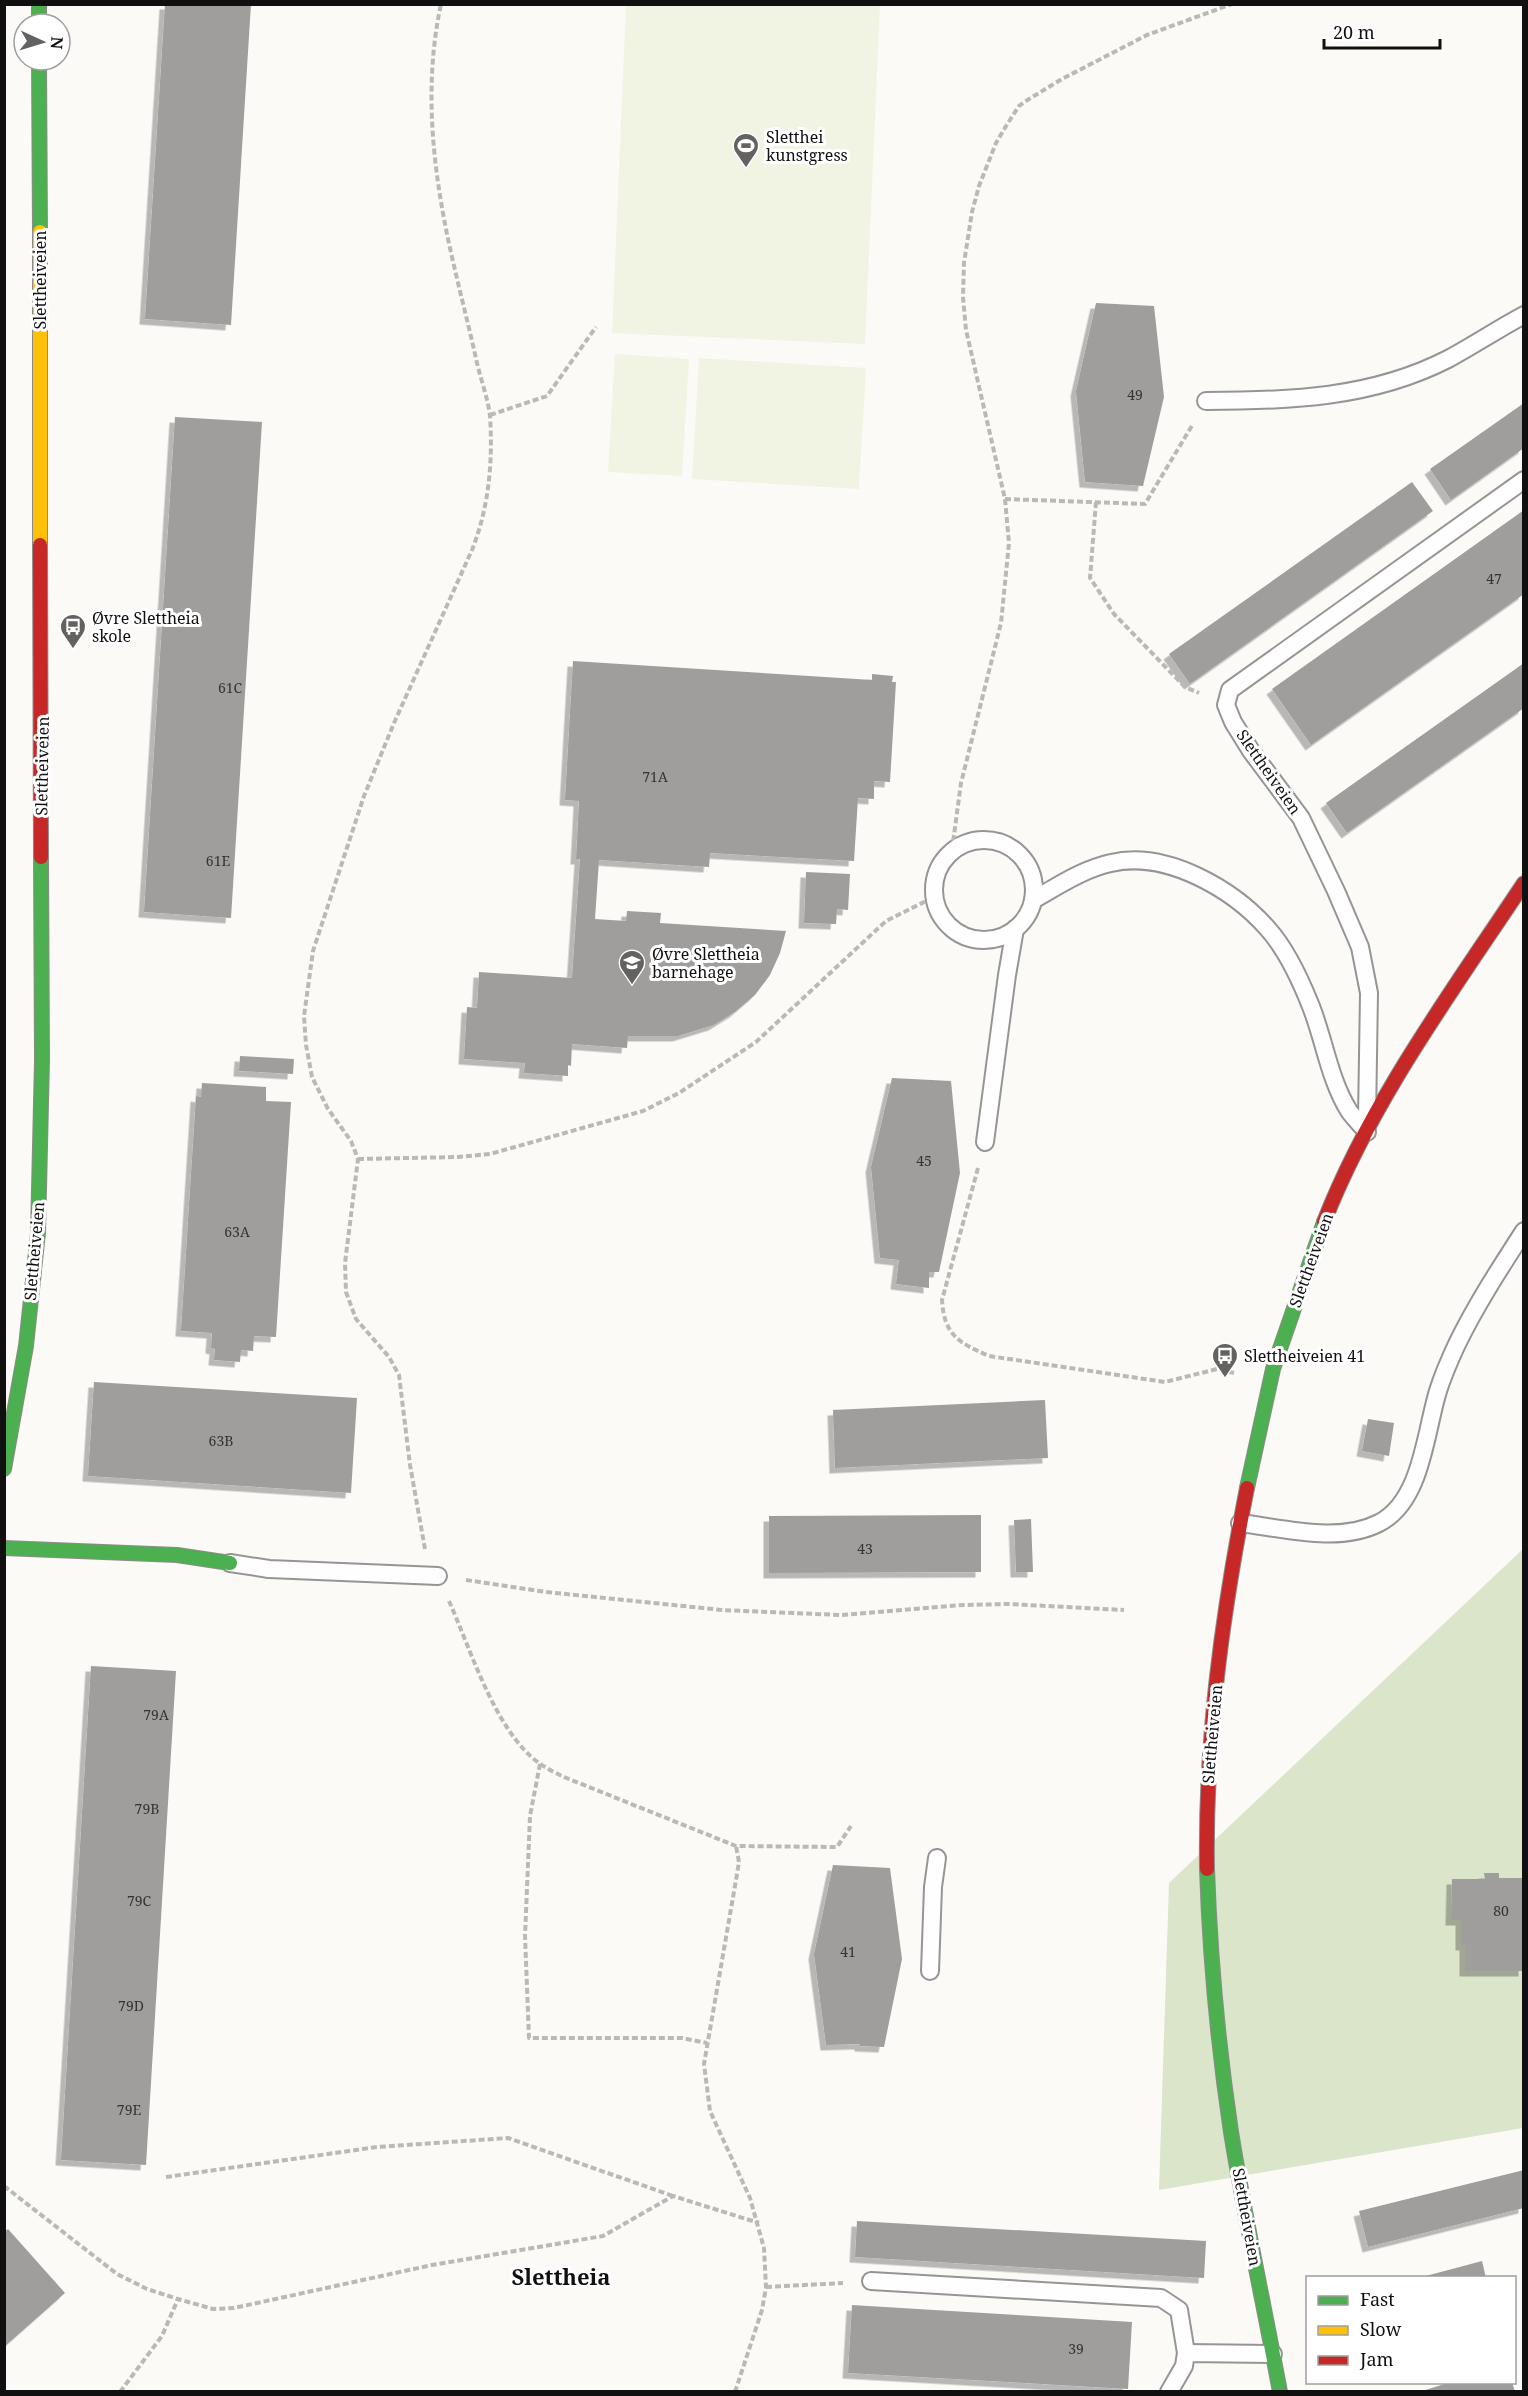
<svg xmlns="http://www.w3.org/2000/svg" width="1528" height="2396" viewBox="0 0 1528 2396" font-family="'Noto Serif',serif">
	<defs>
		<filter id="shadow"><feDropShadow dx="-5.5" dy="5.5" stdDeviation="0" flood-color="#0004"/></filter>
	</defs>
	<rect width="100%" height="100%" fill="#fcfaf7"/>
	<!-- forest -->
	<path fill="#dae5c9" d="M1523,1549V2128L1159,2190L1169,1883Z"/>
	<!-- pitch -->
	<g fill="#f1f3e3">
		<path d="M626,5H880L865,344L612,333Z"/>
		<path d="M615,354L689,359L682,476L608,472Z"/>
		<path d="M699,358L866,368L859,489L692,479Z"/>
	</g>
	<!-- building -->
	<g fill="#a09e9c" filter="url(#shadow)">
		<path d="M165,4H251L231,325L145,319Z"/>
		<path d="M1096,303L1154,306L1164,397L1143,486L1085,482L1076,391Z"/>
		<path d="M1524,403V448L1451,500L1430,469Z"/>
		<path d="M175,417L262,422L231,918L144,912Z"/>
		<path d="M1412,482L1433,511L1190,684L1169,654Z"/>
		<path d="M1524,510V594L1311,745L1272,689Z"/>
		<path d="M573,661L872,680V674L893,676L892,682H896L890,782L874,781V799L858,798L854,861L710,853L709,867L599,860L595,919L626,921L627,911L661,913L660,923L786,931L780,953L770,975L755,995L735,1012L714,1025L678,1036H628L627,1048L572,1044L571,1066L568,1065V1076L524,1073L525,1063L464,1059L467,1007L477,1008L479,972L572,978L580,859H576L579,801L565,800Z"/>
		<path d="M1524,663V708L1347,833L1326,803Z"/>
		<path d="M806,872L850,874L848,910L837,909L836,924L804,923Z"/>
		<path d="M240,1056L294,1059L293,1074L239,1071Z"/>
		<path d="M892,1078L951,1081L960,1173L939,1272H929V1288L896,1284L899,1260L880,1258L871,1167Z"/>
		<path d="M202,1083L266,1087V1101L291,1102L276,1337L254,1336L253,1351L241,1350L240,1362L214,1360L215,1349L211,1348L212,1333L181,1331L196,1096L201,1097Z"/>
		<path d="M94,1382L357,1398L351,1493L88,1476Z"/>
		<path d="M1045,1400L1048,1458L835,1468L833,1410Z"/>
		<path d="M1368,1419L1394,1423L1389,1456L1362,1451Z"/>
		<path d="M981,1515V1572L769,1573V1516Z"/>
		<path d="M1031,1519L1033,1572H1016L1014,1520Z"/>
		<path d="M91,1666L176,1671L146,2165L61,2160Z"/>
		<path d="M833,1865L890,1868L902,1959L884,2047L860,2046V2044L826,2045L814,1954Z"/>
		<path d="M1484,1873H1499V1878H1524V1971H1465V1945H1461V1920H1451L1452,1879H1485Z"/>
		<path d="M1524,2170V2208L1368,2247L1359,2211Z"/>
		<path d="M857,2221L1206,2241L1204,2278L855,2257Z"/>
		<path d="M8,2229L65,2293L4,2347V2232Z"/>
		<path d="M1482,2261L1486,2278H1422V2277Z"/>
		<path d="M852,2305L1132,2322L1128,2389L848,2373Z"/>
		<path d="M1451,2382H1512L1515,2392H1419Z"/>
	</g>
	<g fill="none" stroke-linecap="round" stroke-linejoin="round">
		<defs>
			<g id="lane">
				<path d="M1206,401C1289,401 1372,398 1448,359C1474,345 1498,329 1524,315"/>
				<circle cx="984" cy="890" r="50"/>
				<path d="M1033,900C1058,886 1083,869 1111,863C1166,850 1233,889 1268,929C1286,949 1300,979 1310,1004C1324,1038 1329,1079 1349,1111C1354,1118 1361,1125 1367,1132"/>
				<path d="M1367,1119L1369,993L1360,947L1336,891L1301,818L1251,751L1233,722L1226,705L1230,690L1524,480"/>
				<path d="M985,1142L1007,975L1015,929"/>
				<path d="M1240,1523C1283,1528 1338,1544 1379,1523C1422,1501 1425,1433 1438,1391C1443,1375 1450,1359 1457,1344C1476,1305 1500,1268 1524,1231"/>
				<path d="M230,1563L269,1569L438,1576"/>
				<path d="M930,1971L933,1887L937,1858"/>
				<path d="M871,2281L1161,2298L1179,2310L1186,2353"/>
				<path d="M1169,2392L1184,2366L1186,2353L1273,2354"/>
			</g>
			<g id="fast">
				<path d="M39,4V24"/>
				<path d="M39,60L40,232"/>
				<path d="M4,1469L26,1346L38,1233L42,1060L41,857"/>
				<path d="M1247,1488L1273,1369L1324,1222"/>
				<path d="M4,1548L177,1555L230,1563"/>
				<path d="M1207,1869C1210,1957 1218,2045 1231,2132C1245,2219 1264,2305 1280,2392"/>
			</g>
			<path id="slow" d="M40,232V545"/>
			<g id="jam">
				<path d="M40,545L41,857"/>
				<path d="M1324,1222C1371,1101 1453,990 1524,883"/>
				<path d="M1207,1869C1205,1740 1222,1615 1247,1488"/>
			</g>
		</defs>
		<!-- lane casing -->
		<use href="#lane" stroke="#969594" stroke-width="20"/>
		<!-- fast casing -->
		<use href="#fast" stroke="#8d8c8b" stroke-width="16"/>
		<!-- slow casing -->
		<use href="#slow" stroke="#8d8c8b" stroke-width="16"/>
		<!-- jam casing -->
		<use href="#jam" stroke="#8d8c8b" stroke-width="16"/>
		<!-- path -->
		<g stroke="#b9b9b8" stroke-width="4" stroke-dasharray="6 3" stroke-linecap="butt">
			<path d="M490,415L547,396L596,327"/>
			<path d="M1005,499L1145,504L1193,424"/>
			<path d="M1096,502L1090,578L1114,614L1185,687L1199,693"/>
			<path d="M952,850L961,783L1001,623L1009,543L1005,499L966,330L963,297L964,263L972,212L979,186L996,143L1006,126L1019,106L1029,99L1062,79L1147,35L1232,4"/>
			<path d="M358,1159L458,1157L490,1154L643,1111L679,1093L756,1042L886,921L934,897"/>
			<path d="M978,1168L942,1300C944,1335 959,1343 989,1356L1165,1382L1217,1369L1234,1373"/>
			<path d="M425,1549L410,1465L399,1375L389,1357L356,1319L346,1292L345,1263L358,1159L351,1141L328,1109L312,1077L306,1045L304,1016L313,951L364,796L394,723L472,550C489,507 493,462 490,416C488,399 481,380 477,363C468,322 457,281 448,239C432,162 424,82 441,4"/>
			<path d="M466,1580L546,1592L722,1610L842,1615L963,1605L1009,1604L1124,1610"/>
			<path d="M449,1601C471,1650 495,1731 539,1763C547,1769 556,1773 564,1777L736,1846L837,1847L851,1826"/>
			<path d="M540,1764L530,1816L525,1936L529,2038H682L707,2043"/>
			<path d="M166,2177L377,2147L508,2138L673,2196"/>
			<path d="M4,2186L117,2274L147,2289L178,2299L213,2309L234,2308L432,2265L603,2236L673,2196L759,2223"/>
			<path d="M766,2287L843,2283"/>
			<path d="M120,2392L162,2336L178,2299"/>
			<path d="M735,2392L762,2310L766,2287L764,2248L750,2198L710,2111L704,2064L736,1880L739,1862L736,1846"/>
		</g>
		<!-- lane -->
		<use href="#lane" stroke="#fffefe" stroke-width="16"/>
		<!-- fast -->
		<use href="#fast" stroke="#4caf50" stroke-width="14"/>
		<!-- slow -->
		<use href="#slow" stroke="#ffc107" stroke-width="14"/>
		<!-- jam -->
		<use href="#jam" stroke="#c62828" stroke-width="14"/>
	</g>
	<!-- icons -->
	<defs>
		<symbol id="stadium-pin" viewBox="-11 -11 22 30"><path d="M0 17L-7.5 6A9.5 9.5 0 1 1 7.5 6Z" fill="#636261" stroke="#fff"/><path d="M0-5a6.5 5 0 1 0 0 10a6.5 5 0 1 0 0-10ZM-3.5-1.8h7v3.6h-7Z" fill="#fff"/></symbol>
		<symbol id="bus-pin" viewBox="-11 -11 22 30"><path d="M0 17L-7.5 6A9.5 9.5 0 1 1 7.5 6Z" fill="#636261" stroke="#fff"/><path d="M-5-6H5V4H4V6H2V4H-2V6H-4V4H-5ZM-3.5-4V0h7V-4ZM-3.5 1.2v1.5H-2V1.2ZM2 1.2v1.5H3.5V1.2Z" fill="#fff"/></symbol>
		<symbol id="school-pin" viewBox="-11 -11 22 30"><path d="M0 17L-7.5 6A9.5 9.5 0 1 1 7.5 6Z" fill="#636261" stroke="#fff"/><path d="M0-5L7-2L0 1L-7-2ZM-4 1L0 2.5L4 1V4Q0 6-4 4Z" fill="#fff"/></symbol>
	</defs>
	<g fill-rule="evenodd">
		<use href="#stadium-pin" x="731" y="131" width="30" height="40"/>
		<use href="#bus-pin" x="58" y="612" width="30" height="40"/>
		<use href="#school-pin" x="617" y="948" width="30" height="40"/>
		<use href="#bus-pin" x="1210" y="1341" width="30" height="40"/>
	</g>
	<g text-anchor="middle" stroke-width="6" stroke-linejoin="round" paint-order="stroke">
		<!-- number labels -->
		<g font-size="14" fill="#343433">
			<text x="1135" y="400">49</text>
			<text x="1494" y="584">47</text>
			<text x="230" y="693">61C</text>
			<text x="655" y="782">71A</text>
			<text x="218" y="866">61E</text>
			<text x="924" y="1166">45</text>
			<text x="237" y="1237">63A</text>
			<text x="221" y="1446">63B</text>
			<text x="865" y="1554">43</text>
			<text x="156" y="1720">79A</text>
			<text x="147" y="1814">79B</text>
			<text x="139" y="1906">79C</text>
			<text x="1501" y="1916">80</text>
			<text x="848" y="1957">41</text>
			<text x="131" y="2011">79D</text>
			<text x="129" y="2115">79E</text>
			<text x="1076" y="2354">39</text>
		</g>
		<!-- poi labels -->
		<g font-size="16" fill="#101010" stroke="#fff" text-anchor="start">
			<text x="766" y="143">Sletthei<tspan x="766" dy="18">kunstgress</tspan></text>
			<text x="92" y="624">Øvre Slettheia<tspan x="92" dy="18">skole</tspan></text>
			<text x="652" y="960">Øvre Slettheia<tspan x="652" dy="18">barnehage</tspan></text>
			<text x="1244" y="1362">Slettheiveien 41</text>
		</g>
		<!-- street labels -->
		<g font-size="16" fill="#101010" stroke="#fff">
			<text transform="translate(40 280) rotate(-90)" y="6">Slettheiveien</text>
			<text transform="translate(42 766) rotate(-89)" y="6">Slettheiveien</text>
			<text transform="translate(1269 772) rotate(55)" y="6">Slettheiveien</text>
			<text transform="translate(34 1251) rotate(-85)" y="6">Slettheiveien</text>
			<text transform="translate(1311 1260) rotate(-70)" y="6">Slettheiveien</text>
			<text transform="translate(1212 1734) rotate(-85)" y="6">Slettheiveien</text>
			<text transform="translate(1247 2217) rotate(80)" y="6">Slettheiveien</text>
		</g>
		<!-- district labels -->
		<g font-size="22" font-weight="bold" fill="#101010" stroke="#fff">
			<text x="561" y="2285">Slettheia</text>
		</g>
	</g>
	<!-- border -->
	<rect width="1528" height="2396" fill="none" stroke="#101010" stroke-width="12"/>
	<!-- legend -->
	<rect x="1306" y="2276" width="210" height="108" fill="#ffffff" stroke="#9f9f9f" stroke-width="1.5"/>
	<rect x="1318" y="2296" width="30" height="9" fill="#4caf50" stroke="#9f9f9f" stroke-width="1.5"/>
	<text x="1360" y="2306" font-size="18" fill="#101010">Fast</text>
	<rect x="1318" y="2326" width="30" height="9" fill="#ffc107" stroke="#9f9f9f" stroke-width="1.5"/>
	<text x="1360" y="2336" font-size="18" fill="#101010">Slow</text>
	<rect x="1318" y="2356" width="30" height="9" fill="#c62828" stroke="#9f9f9f" stroke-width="1.5"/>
	<text x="1360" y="2366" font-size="18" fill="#101010">Jam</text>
	<!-- north arrow -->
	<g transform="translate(42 42) rotate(94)"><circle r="28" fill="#ffffff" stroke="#9f9f9f" stroke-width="1.5"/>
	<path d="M0-4.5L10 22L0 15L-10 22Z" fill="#636261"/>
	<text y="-9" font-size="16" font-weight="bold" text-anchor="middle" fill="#101010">N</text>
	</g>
	<!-- scale -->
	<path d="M1324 39v9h116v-9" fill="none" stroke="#101010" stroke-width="3"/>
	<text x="1333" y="39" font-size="18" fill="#101010" stroke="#ffffff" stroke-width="4.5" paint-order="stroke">20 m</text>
</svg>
